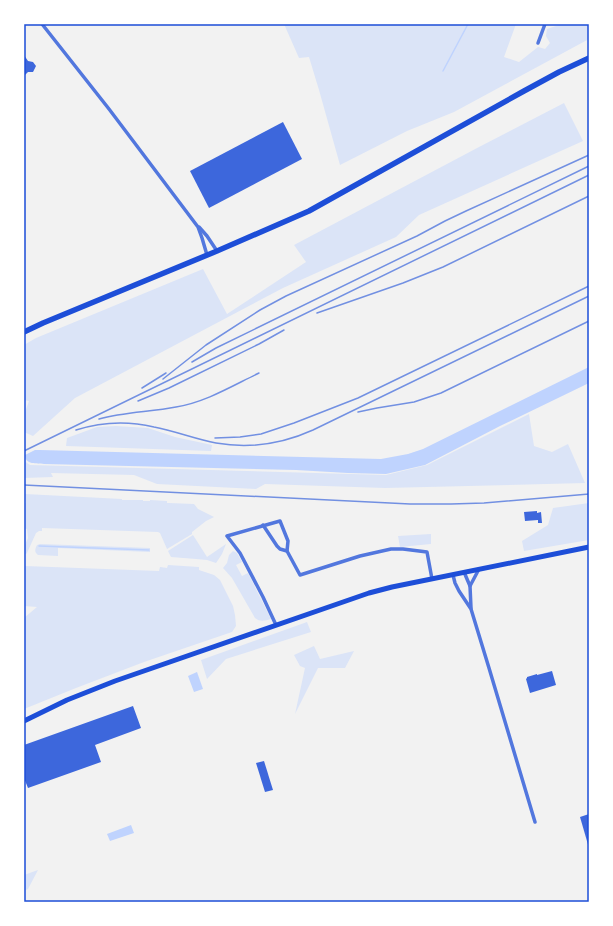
<svg xmlns="http://www.w3.org/2000/svg" width="613" height="926" viewBox="0 0 613 926" font-family="Inter,sans-serif">
	<rect width="100%" height="100%" fill="#f2f2f2"/>
	<!-- green -->
	<g fill="#dbe4f7">
		<path d="M284,24H516L504,57L519,62L538,47L545,49L550,43L546,36L547,29L562,24H589V39L454,112L407,131L340,165L319,90L309,57L299,58Z"/>
		<path d="M564,103L583,141L419,215L396,237L283,288L75,398L33,436L24,432V415L29,401L24,400V345L36,338L203,269L227,314L306,262L294,245L479,147Z"/>
		<path d="M529,414L534,446L552,452L568,444L585,483L385,488L265,484L256,489L157,484L134,475L51,473L53,477L24,478V461L30,465L386,475L427,465Z"/>
		<path d="M116,426L148,428L175,437L212,445L211,451L66,446L67,438L97,427Z"/>
		<path d="M25,494L122,499V500H143V501H150V500L167,501V503H169L194,504L198,509L214,517L206,521L192,532V534L167,549L160,533L158,532L42,528V531H39L36,533L27,553L26,554H24V547L28,538L27,529L24,528V503H26Z"/>
		<path d="M589,503V540L524,551L522,541L548,525L553,508Z"/>
		<path d="M431,534V544L400,547L398,536Z"/>
		<path d="M193,535L207,557L226,544L222,554L216,563L207,560L196,559L171,557L168,551Z"/>
		<path d="M40,544L150,548V552L58,548V556L38,555C34,552 35,549 37,545Z"/>
		<path d="M233,551L237,553L242,562L236,565L242,576L248,573L271,619C264,621 260,622 255,618L232,578L223,568L227,563L229,555Z"/>
		<path d="M24,559H25V566L159,571L160,567L167,568L168,565L199,567V570L214,575L220,580L233,606L235,615L236,626L232,632L144,662L76,688L24,709V618L37,607L24,606Z"/>
		<path d="M307,622L311,632L226,659L207,679L201,660Z"/>
		<path d="M314,646L320,659L354,651L345,668H318L295,714L305,668L300,666L294,655Z"/>
		<path d="M38,870L28,889L24,891V875Z"/>
	</g>
	<!-- water -->
	<g fill="#bfd3fe">
		<path d="M589,367V383L500,426L425,465L386,474L348,473L296,470L44,464C37,463 25,465 25,455L35,450H40L381,459L408,454L423,449Z"/>
		<path d="M197,672L203,689L194,692L188,676Z"/>
		<path d="M131,825L134,833L110,841L107,834Z"/>
	</g>
	<g fill="none" stroke-linecap="round" stroke-linejoin="round">
		<!-- stream -->
		<g stroke="#bfd3fe" stroke-width="1.5">
			<path d="M443,71L468,24"/>
			<path d="M39,546L149,550"/>
		</g>
	</g>
	<!-- building -->
	<g fill="#3d67dc">
		<path d="M24,55L28,61L33,62L36,66L33,72H28L24,76Z"/>
		<path d="M283,122L302,159L209,208L190,171Z"/>
		<path d="M537,511V513L541,512L542,523H538V520L525,521L524,512Z"/>
		<path d="M552,671L556,685L530,693L526,679L527,678V677L537,674V675Z"/>
		<path d="M133,706L141,728L95,745L101,762L28,788L24,778V745Z"/>
		<path d="M264,761L273,790L265,792L256,763Z"/>
		<path d="M589,814V848L580,817Z"/>
	</g>
	<g fill="none" stroke-linecap="round" stroke-linejoin="round">
		<!-- minor -->
		<g stroke="#5277de" stroke-width="3.5">
			<path d="M42,24L109,109L198,227L202,238L207,255"/>
			<path d="M538,43L545,24"/>
			<path d="M199,227L207,236L217,251"/>
			<path d="M263,525L277,546L280,549L287,551"/>
			<path d="M464,572L470,586"/>
			<path d="M453,575L455,583L459,591L471,609L489,668L535,822"/>
			<path d="M471,608L470,586L479,569"/>
			<path d="M276,625L263,597L240,553L227,536L280,521L288,541L287,551L300,575L360,556L391,549H403L427,552L432,579"/>
		</g>
		<!-- secondary -->
		<path stroke="#1d4ed8" stroke-width="5" d="M24,721L67,700L115,681L369,593L392,587L589,547"/>
		<!-- primary -->
		<path stroke="#1d4ed8" stroke-width="5.5" d="M24,332L43,323L217,251L309,211L524,91L559,72L589,58"/>
		<!-- rail -->
		<g stroke="#7290e2" stroke-width="1.5">
			<path d="M317,313L403,283L443,267L589,196"/>
			<path d="M192,362L216,348L589,166"/>
			<path d="M163,379L206,345L260,310L286,296L417,236L445,221L466,211L589,155"/>
			<path d="M142,388L166,373"/>
			<path d="M138,401L169,388L259,344L284,330"/>
			<path d="M358,412L377,408L414,402L441,393L589,321"/>
			<path d="M99,419C124,412 151,412 176,407C206,402 232,386 259,373"/>
			<path d="M76,430C101,422 129,421 154,427C175,431 195,439 216,443C250,449 282,444 313,430L589,296"/>
			<path d="M215,438L240,437L261,434L294,423L358,398L589,286"/>
			<path d="M24,451L589,175"/>
			<path d="M24,485L410,504H451L484,503L589,494"/>
		</g>
	</g>
	<!-- border -->
	<rect width="613" height="926" fill="none" stroke="#ffffff" stroke-width="50"/>
	<rect x="25" y="25" width="563" height="876" fill="none" stroke="#1d4ed8" stroke-width="1.5"/>
</svg>
